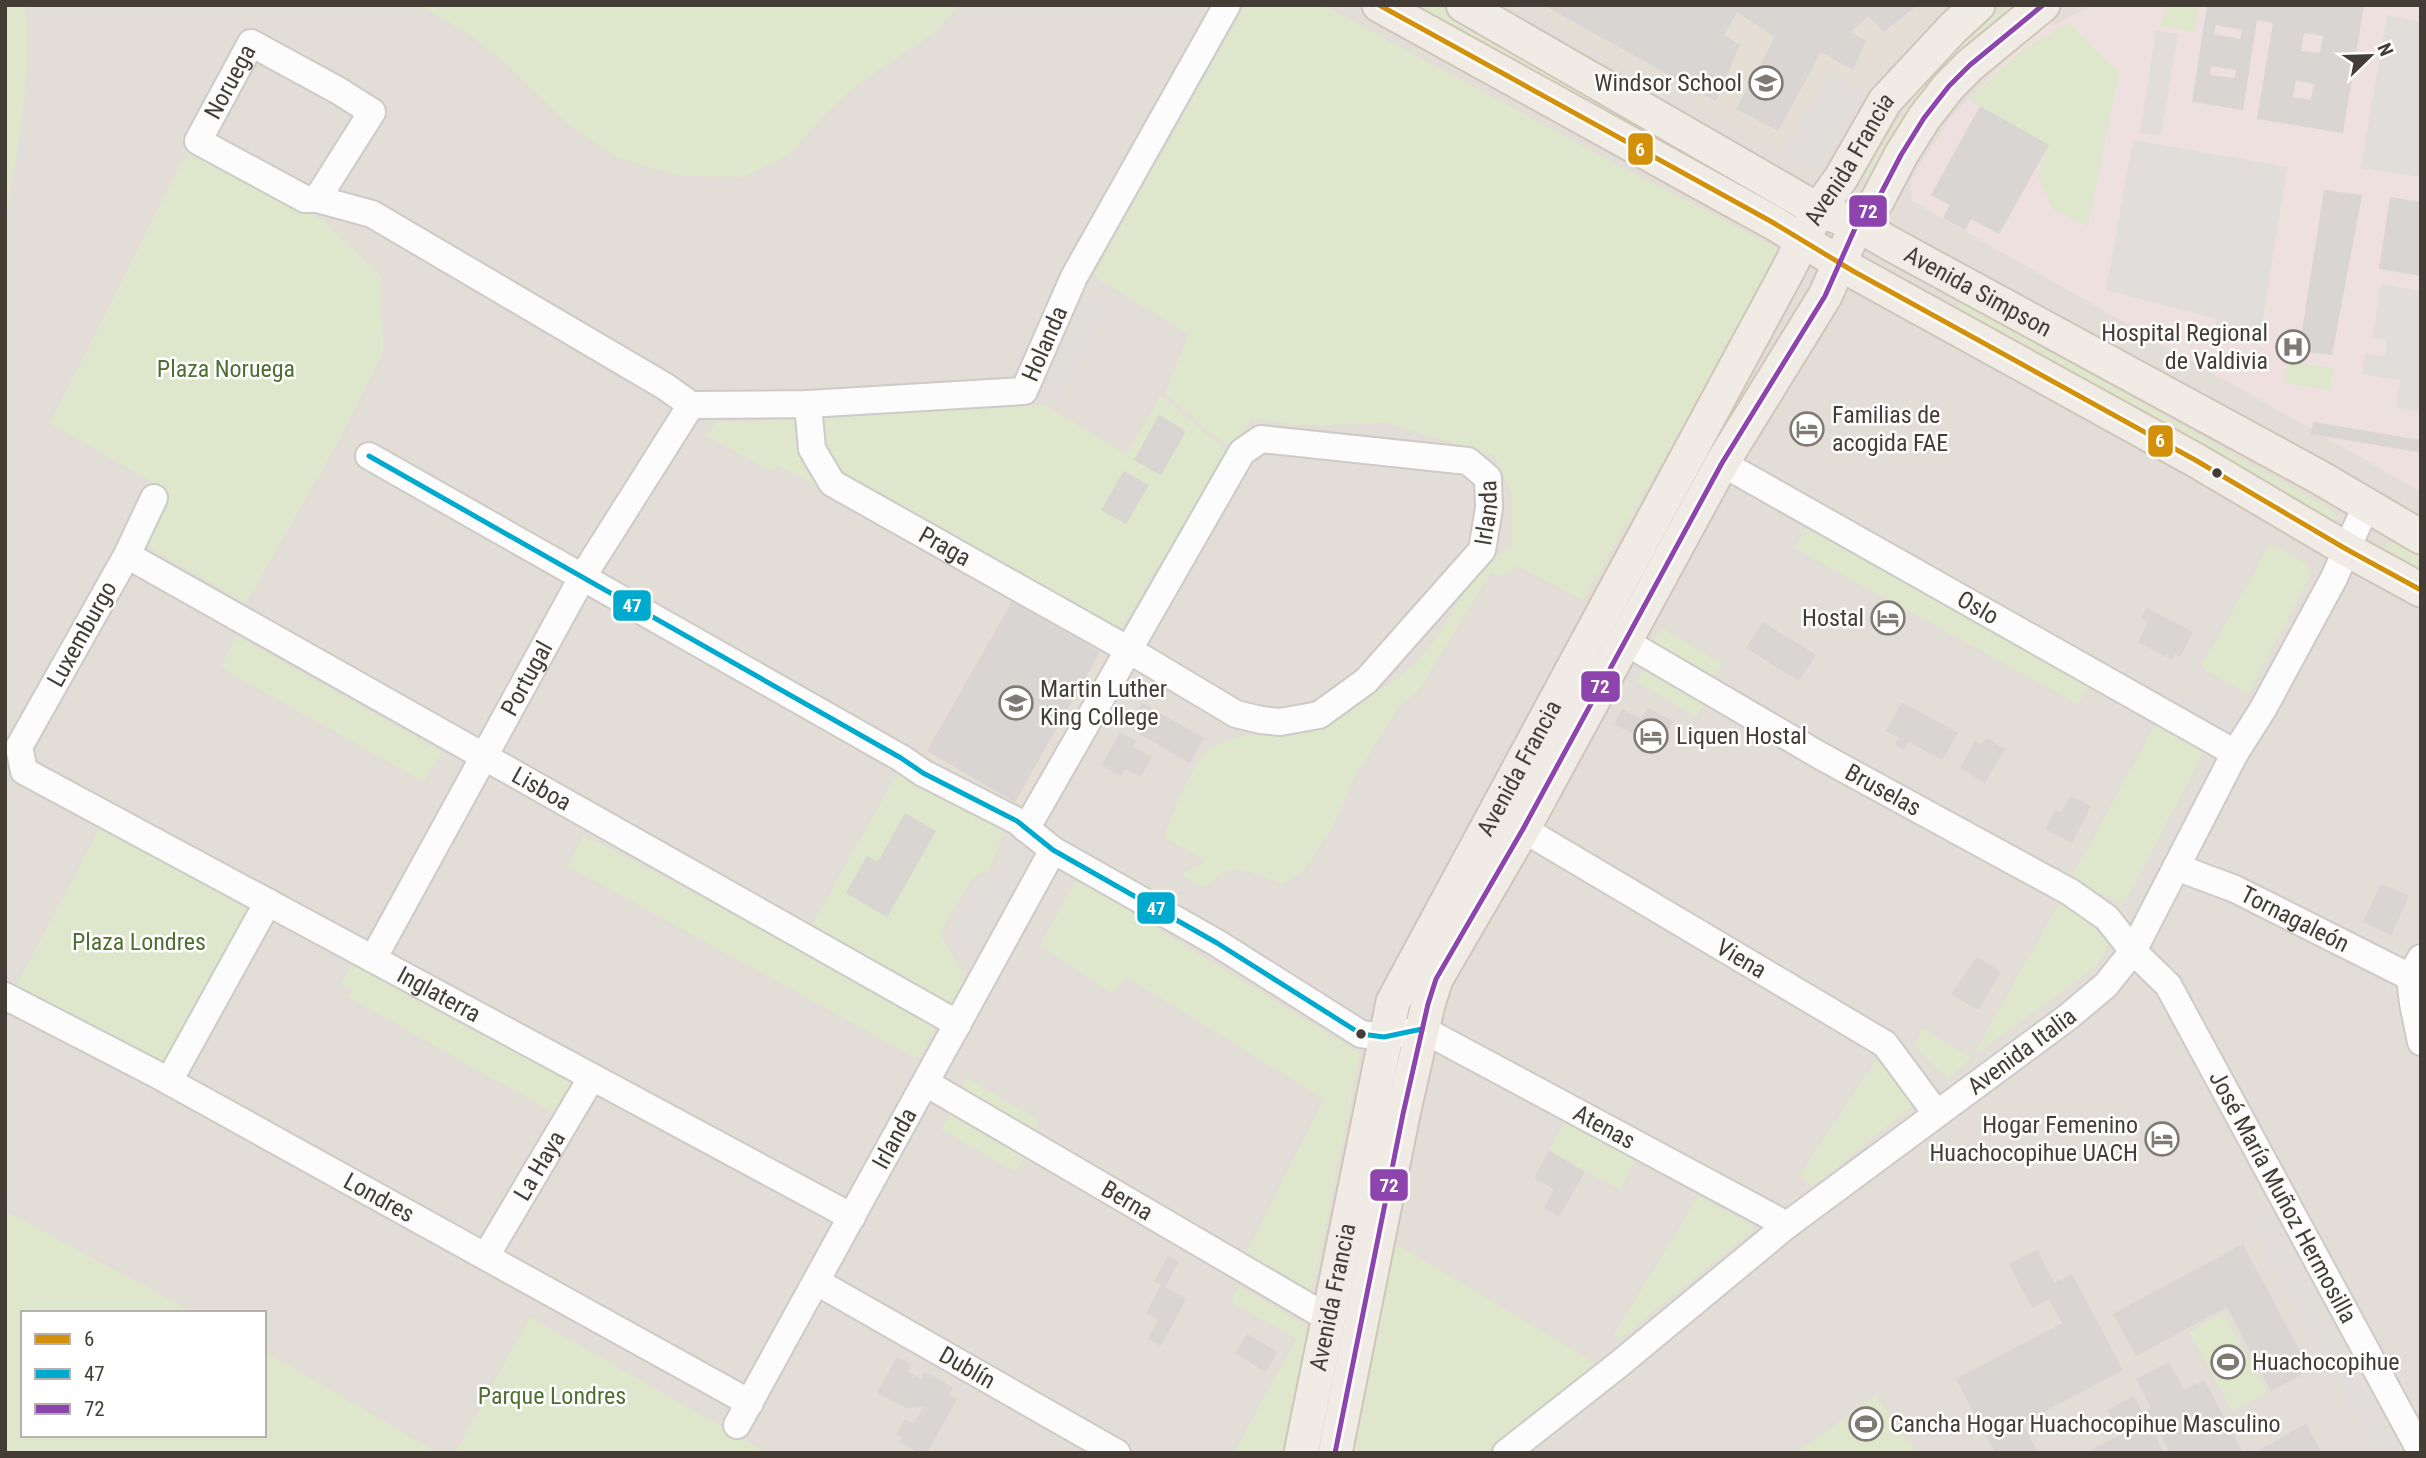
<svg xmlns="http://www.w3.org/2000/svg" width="2426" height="1458" viewBox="0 0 2426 1458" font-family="'Roboto Condensed',sans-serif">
	<rect width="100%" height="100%" fill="#efece9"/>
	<!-- residential -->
	<path fill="#e3ddd7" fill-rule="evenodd" d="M5,5H2421V1453H5ZM23,1313H264V1435H23Z"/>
	<!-- education -->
	<g fill="#e5ded5">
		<path d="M1519,5H1942L1898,48L1877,76L1816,171Z"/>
		<path d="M1012,594L1112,652L1024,811L919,753Z"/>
	</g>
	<!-- medical -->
	<path fill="#ede0de" d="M2091,5H2421V492L1912,201L1910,181L1950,118L2012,53L2048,21L2053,26Z"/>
	<!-- green -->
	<g fill="#dee6cb">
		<path d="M5,5H25C33,73 18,151 5,218Z"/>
		<path d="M419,5H960L933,34L858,84L824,115L789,155L743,177L681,176L618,158L570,126L506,64L469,34Z"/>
		<path d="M1245,5H1323L1629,171L1784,251L1583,600L1517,566L1503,576L1491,573L1418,691L1399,706L1355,777L1331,830L1304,870L1283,884C1269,879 1235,863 1222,873C1215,878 1212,884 1204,887L1183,876L1184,872L1204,863L1203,859L1166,839L1165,833C1172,817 1192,767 1202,757C1229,727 1277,738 1312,726C1338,717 1382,690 1404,673C1438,648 1453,603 1479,571C1487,560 1502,555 1512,545V495L1495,456L1387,423L1304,426L1252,418L1231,447L1207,430L1165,393L1189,334L1093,276Z"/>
		<path d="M1404,5H1438L1789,207L1785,212L1609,113L1577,104Z"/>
		<path d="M2009,5H2028L1872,180L1864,175C1888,136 1912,94 1943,60C1963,39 1986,22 2009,5Z"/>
		<path d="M2168,5H2199L2194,32L2161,26Z"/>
		<path d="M2069,23L2119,72L2088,226L2052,208L2037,174L2048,145L1968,99L2025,48Z"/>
		<path d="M190,146L324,221L381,277L383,352L337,444L246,603L144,545L167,491L50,423Z"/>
		<path d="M1959,300L2332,510L2336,516L2333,526L1954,314Z"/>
		<path d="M2287,362L2333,368L2330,390L2285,383Z"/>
		<path d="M1160,395L1227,451L1123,626L1115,631L834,475L822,459L821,417L1001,405H1045L1127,455Z"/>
		<path d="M797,420L805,450L997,589L778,465L771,471L707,436L716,422Z"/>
		<path d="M1812,516L2094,677L2078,704L1794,548Z"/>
		<path d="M2395,542L2421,557V575L2386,555L2384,550L2388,543Z"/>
		<path d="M2270,544L2307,564L2310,575L2248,695L2201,667Z"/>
		<path d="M1662,628L1722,664L1713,678L1653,642Z"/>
		<path d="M237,636L442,752L424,782L220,667Z"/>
		<path d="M1649,661L1709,696L1697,718L1637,682Z"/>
		<path d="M2155,725L2205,750L2124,904L2070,880Z"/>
		<path d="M898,772L1007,827L989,870L973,878L940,933L967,980L954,1005L810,928Z"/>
		<path d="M106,816L264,898L170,1068L14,990Z"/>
		<path d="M584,835L939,1022L918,1059L567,866Z"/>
		<path d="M1077,879L1360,1053L1312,1295L1245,1254L1324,1099L1125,976L1113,994L1040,945Z"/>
		<path d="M2062,898L2111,941L2096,967L1972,1057Z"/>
		<path d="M355,960L574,1082L556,1114L348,997L352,990L341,984Z"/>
		<path d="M1923,1029L1972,1058L1948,1079L1914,1046Z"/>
		<path d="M1878,1057L1915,1104L1812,1187L1800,1174Z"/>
		<path d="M967,1078L1040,1121L1032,1134L959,1091Z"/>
		<path d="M953,1109L1026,1152L1015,1172L941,1129Z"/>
		<path d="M1568,1116L1638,1156L1620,1190L1549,1150Z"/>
		<path d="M1698,1196L1756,1228L1619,1340L1613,1336Z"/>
		<path d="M5,1211L195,1313H23V1435H264V1351L438,1453H5Z"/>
		<path d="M1388,1239L1595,1363L1485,1453H1352Z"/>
		<path d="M1238,1286L1318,1332L1291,1453H1234L1296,1339L1232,1302Z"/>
		<path d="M2224,1313L2267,1392L2232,1411L2189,1332Z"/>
		<path d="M530,1317L762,1450V1453H455Z"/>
		<path d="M1876,1395L1917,1453H1796Z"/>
	</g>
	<!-- parking -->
	<g fill="#e0ddda">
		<path d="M2387,15L2421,22V177L2361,168Z"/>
		<path d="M2156,31L2178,34L2161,136L2140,133Z"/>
		<path d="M1831,72L1867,91L1816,171L1782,153Z"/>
		<path d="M2133,140L2287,167L2259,343L2214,337L2217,319L2106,290Z"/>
		<path d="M2381,284L2421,291V391L2418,411L2396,408L2400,380L2362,374L2365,354L2385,356L2387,340L2373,337Z"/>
		<path d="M1091,294L1109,305L1060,397L1039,396Z"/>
		<path d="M2186,694L2231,720L2220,740L2175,714Z"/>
		<path d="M1016,842L1032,850L970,964L950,934L981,879L999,875Z"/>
		<path d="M2260,1198L2398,1453H2377L2253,1230Z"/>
	</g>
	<!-- building -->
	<g fill="#d8d5d2" fill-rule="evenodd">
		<path d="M1543,5H1918L1883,32L1869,16L1850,32L1866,41L1853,70L1821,52L1778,131L1736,109L1775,37L1737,12L1724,35L1740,45L1716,101Z"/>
		<path d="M2207,5H2364L2343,133L2257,119L2273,23L2257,20L2243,110L2192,102ZM2216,25L2242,30L2240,39L2214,34ZM2304,33L2323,36L2320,53L2301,51ZM2211,66L2236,70L2235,78L2210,75ZM2296,80L2314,84L2311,100L2293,97Z"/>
		<path d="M1980,106L2049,145L1999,234L1971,219L1965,230L1943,218L1950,205L1931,195Z"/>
		<path d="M2324,190L2362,195L2332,355L2299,351Z"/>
		<path d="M2390,197L2421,202V276L2379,269Z"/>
		<path d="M1159,415L1186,431L1161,475L1134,460Z"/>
		<path d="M2313,422L2420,440L2418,452L2311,434Z"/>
		<path d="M1124,471L1149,485L1126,524L1101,510Z"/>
		<path d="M1012,601L1100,652L1015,802L927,751Z"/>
		<path d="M2147,608L2193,632L2180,657L2175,654L2172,660L2138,642L2148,622L2141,618Z"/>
		<path d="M1763,622L1816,655L1799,681L1746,648Z"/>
		<path d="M1902,702L1958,733L1942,760L1909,742L1904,750L1895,744L1899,738L1886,731Z"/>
		<path d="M1142,703L1204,738L1190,763L1139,734L1144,724L1133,718Z"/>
		<path d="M1648,708L1673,721L1659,748L1614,724L1622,709L1641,719Z"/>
		<path d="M1120,732L1136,741L1133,747L1152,757L1141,777L1125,769L1121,776L1102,765Z"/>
		<path d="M1986,738L2005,749L1985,783L1960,768L1975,741L1982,745Z"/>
		<path d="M2070,796L2091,806L2072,843L2045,829L2055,810L2061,813Z"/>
		<path d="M905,813L936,831L887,917L846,893L867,856L878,862Z"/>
		<path d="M2381,884L2409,896L2391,935L2363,922Z"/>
		<path d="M1977,957L2001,972L1978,1010L1951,994Z"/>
		<path d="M1549,1151L1585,1172L1559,1217L1544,1208L1554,1189L1534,1178Z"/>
		<path d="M2243,1244L2310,1370L2271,1391L2227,1307L2136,1356L2113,1314Z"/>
		<path d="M2037,1250L2054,1283L2072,1274L2123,1370L2023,1423L2038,1453H1995L1956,1379L2062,1323L2049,1299L2032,1308L2009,1264Z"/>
		<path d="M1168,1256L1179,1262L1165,1287L1186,1299L1161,1346L1148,1339L1158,1320L1146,1313L1161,1285L1154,1281Z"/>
		<path d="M1247,1334L1277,1352L1266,1372L1235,1353Z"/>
		<path d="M897,1357L911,1364L907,1371L921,1379L925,1372L953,1387L949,1394L957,1399L927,1453H919L900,1442L902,1437L897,1434L905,1419L914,1423L923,1407L906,1408L877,1393Z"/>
		<path d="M2169,1362L2184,1390L2204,1380L2243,1453H2170L2147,1410L2151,1408L2136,1379Z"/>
		<path d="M2134,1396L2163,1451L2159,1453H2085L2120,1435L2107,1410Z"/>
		<path d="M2306,1424L2322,1453H2254Z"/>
	</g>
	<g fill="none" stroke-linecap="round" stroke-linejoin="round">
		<defs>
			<g id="minor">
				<path id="s1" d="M317,199H305L198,141L251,43L339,91L372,112L317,199L372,214L666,387L691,405"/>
				<path id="s2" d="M808,404L812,449L832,483L1129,650L1236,714L1261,720L1280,722L1319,715L1366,681L1482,550L1489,508L1488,478L1468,461L1261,439L1242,452L1026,829"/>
				<path id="s3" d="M691,405L808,404L1024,391L1074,277L1227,5"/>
				<path id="s4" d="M369,456L901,758L923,773L1017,821L1053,850L1217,943L1361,1034L1384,1037L1422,1029L1787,1225"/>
				<path id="s5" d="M1722,463L2235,753"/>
				<path id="s6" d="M154,498L127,555L19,747L24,771L852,1217"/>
				<path id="s7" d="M127,555L958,1024"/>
				<path id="s8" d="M1624,641L1819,755L2070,892L2107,918L2133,951L2168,985L2421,1452"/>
				<path id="s9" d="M1523,829L1885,1044L1936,1113"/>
				<path id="s10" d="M2176,867L2235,889L2410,977"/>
				<path d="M2421,958L2410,977L2413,1003L2421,1042"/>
				<path id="s11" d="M373,959L583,576L691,405"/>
				<path id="s12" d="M5,996L154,1073L750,1403"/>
				<path d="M169,1081L268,902"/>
				<path id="s13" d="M926,1083L1328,1318"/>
				<path id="s14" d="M486,1256L592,1077"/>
				<path id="s15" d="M817,1282L1117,1453"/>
				<path id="s16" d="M737,1425L1053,850"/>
				<path id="s17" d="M1506,1453L1618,1365L1787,1225L2068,1017L2106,985L2133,951L2235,753L2263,709L2334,578L2366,506"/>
			</g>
			<g id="major">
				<path d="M1379,5L1772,222L1853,271L2197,461L2346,549L2421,590"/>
				<path id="s18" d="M1463,5L1818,210L1857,224L1889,243L2319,477L2421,537"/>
				<path id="s19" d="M1301,1453L1393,1002L1788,270L1818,210L1841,178L1885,101L1954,27L1978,5"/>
				<path d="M1335,1453L1403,1114L1428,1004L1436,979L1523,829L1722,463L1825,296L1857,224L1877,201L1901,155L1924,118L1949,86L1970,65L2043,5"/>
			</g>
		</defs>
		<!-- minor casing -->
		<use href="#minor" stroke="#cdcac7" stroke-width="30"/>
		<!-- major casing -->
		<use href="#major" stroke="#cfc6b9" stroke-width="37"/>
		<!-- minor -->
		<use href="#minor" stroke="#fdfcfc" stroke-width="26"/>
		<!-- major -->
		<use href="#major" stroke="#f0ebe4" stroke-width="33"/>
		<defs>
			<path id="bus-1" d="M1379,5L1772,222L1853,271L2197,461L2346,549L2419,589"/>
			<path id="bus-2" d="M369,456L901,758L923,773L1017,821L1053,850L1217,943L1361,1034L1384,1037L1422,1029"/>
			<path id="bus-3" d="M1335,1453L1403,1114L1428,1004L1436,979L1523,829L1722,463L1825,296L1857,224L1877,201L1901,155L1924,118L1949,86L1970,65L2043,5"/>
		</defs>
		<!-- bus-1 casing -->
		<use href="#bus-1" stroke="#fff" stroke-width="10"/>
		<!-- bus-2 casing -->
		<use href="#bus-2" stroke="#fff" stroke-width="10"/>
		<!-- bus-3 casing -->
		<use href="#bus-3" stroke="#fff" stroke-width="10"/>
		<!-- bus-1 -->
		<use href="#bus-1" stroke="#d3910b" stroke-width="5"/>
		<!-- bus-2 -->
		<use href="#bus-2" stroke="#00a9ce" stroke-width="5"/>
		<!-- bus-3 -->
		<use href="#bus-3" stroke="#8e44ad" stroke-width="5"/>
	</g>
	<!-- icons -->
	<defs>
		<symbol id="school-ring" viewBox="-11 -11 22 22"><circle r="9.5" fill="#fff" stroke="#807a75" stroke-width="1.5"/><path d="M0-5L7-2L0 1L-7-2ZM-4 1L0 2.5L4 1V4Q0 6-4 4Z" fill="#807a75"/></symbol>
		<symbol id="hospital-ring" viewBox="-11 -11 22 22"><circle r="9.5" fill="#fff" stroke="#807a75" stroke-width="1.5"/><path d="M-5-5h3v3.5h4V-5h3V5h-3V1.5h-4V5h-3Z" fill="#807a75"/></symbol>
		<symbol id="hotel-ring" viewBox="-11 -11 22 22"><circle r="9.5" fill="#fff" stroke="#807a75" stroke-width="1.5"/><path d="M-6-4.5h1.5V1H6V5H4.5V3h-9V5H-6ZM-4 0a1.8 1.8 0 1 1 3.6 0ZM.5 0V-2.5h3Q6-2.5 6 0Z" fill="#807a75"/></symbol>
		<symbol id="stadium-ring" viewBox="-11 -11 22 22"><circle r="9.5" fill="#fff" stroke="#807a75" stroke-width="1.5"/><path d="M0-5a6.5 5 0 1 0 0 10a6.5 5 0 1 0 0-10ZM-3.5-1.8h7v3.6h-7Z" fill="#807a75"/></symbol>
	</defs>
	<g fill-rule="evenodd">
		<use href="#school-ring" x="1747" y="64" width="38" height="38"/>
		<use href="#hospital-ring" x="2274" y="328" width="38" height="38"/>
		<use href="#hotel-ring" x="1788" y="410" width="38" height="38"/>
		<use href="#hotel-ring" x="1869" y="599" width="38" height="38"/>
		<use href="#school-ring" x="997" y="684" width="38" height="38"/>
		<use href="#hotel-ring" x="1632" y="717" width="38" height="38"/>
		<use href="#hotel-ring" x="2143" y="1120" width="38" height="38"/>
		<use href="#stadium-ring" x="2209" y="1343" width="38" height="38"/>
		<use href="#stadium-ring" x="1847" y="1405" width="38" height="38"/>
	</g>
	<!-- markers -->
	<g fill="#443d36" stroke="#fff" stroke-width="2.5">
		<circle cx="2217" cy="473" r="6"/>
		<circle cx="1361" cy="1034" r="6"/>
	</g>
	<g text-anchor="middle" stroke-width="5" stroke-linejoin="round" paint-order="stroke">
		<!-- poi labels -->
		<g font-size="24" fill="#443d36" stroke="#fff" text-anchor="start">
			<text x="1742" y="91" text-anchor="end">Windsor School</text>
			<text x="2268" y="341" text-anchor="end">Hospital Regional<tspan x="2268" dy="28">de Valdivia</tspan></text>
			<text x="1832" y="423">Familias de<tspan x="1832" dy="28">acogida FAE</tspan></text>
			<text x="1864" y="626" text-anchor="end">Hostal</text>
			<text x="1040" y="697">Martin Luther<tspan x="1040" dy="28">King College</tspan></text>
			<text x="1676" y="744">Liquen Hostal</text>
			<text x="2138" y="1133" text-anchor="end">Hogar Femenino<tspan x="2138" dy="28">Huachocopihue UACH</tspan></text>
			<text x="2252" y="1370">Huachocopihue</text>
			<text x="1890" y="1432">Cancha Hogar Huachocopihue Masculino</text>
		</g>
		<!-- street labels -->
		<g font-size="24" fill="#443d36" stroke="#fff">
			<text dy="8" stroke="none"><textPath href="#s1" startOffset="201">Noruega</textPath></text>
			<text dy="8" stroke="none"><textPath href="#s19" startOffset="1419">Avenida Francia</textPath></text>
			<text dy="8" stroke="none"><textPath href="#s18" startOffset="590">Avenida Simpson</textPath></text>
			<text dy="8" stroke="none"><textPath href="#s3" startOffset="385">Holanda</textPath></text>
			<text dy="8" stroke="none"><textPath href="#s2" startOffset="905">Irlanda</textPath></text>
			<text dy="8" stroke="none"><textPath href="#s2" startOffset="214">Praga</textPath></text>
			<text dy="8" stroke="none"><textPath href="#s5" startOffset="294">Oslo</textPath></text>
			<text transform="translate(82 634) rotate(-61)" y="8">Luxemburgo</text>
			<text dy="8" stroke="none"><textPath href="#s11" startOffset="320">Portugal</textPath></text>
			<text dy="8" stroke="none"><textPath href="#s19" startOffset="726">Avenida Francia</textPath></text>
			<text dy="8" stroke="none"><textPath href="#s7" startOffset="476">Lisboa</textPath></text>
			<text dy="8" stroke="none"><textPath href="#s8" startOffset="299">Bruselas</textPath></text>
			<text dy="8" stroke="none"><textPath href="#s10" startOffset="130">Tornagaleón</textPath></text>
			<text dy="8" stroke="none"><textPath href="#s9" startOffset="254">Viena</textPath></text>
			<text dy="8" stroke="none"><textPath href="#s6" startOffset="779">Inglaterra</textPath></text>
			<text dy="8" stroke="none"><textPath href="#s17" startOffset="654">Avenida Italia</textPath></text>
			<text dy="8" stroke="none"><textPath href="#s4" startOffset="1418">Atenas</textPath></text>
			<text dy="8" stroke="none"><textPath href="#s16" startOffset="327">Irlanda</textPath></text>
			<text dy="8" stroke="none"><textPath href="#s14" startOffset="105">La Haya</textPath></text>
			<text dy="8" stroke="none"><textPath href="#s12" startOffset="425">Londres</textPath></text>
			<text dy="8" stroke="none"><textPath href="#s8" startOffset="889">José María Muñoz Hermosilla</textPath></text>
			<text dy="8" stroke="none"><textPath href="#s13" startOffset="233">Berna</textPath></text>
			<text dy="8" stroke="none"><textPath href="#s19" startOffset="159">Avenida Francia</textPath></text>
			<text dy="8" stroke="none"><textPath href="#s15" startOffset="173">Dublín</textPath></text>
		</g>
		<!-- park labels -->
		<g font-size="24" fill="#4e6f30" stroke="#fff">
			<text x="226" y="377">Plaza Noruega</text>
			<text x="139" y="950">Plaza Londres</text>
			<text x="552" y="1404">Parque Londres</text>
		</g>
	</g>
	<g stroke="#fff" stroke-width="2.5">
		<rect x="1627" y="132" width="27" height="34" rx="7" fill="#d3910b"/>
		<rect x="1848" y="194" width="40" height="34" rx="7" fill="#8e44ad"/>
		<rect x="2147" y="424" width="27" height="34" rx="7" fill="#d3910b"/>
		<rect x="612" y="589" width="40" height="33" rx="7" fill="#00a9ce"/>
		<rect x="1580" y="670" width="41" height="33" rx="7" fill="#8e44ad"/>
		<rect x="1136" y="891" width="40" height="34" rx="7" fill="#00a9ce"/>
		<rect x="1369" y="1168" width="40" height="34" rx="7" fill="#8e44ad"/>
	</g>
	<g font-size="19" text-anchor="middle" font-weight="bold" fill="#fff">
		<text x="1640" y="156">6</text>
		<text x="1868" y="218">72</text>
		<text x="2160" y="447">6</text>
		<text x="632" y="612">47</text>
		<text x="1600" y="693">72</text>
		<text x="1156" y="915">47</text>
		<text x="1389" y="1192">72</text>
	</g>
	<!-- border -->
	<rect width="2426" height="1458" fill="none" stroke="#443d36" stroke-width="14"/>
	<!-- legend -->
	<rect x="21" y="1311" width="245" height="126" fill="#ffffff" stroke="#b4b1af" stroke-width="2"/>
	<rect x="35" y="1334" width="35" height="10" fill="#d3910b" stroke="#b4b1af" stroke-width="2"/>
	<text x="84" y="1346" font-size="21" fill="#443d36">6</text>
	<rect x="35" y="1369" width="35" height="10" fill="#00a9ce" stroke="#b4b1af" stroke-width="2"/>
	<text x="84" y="1381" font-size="21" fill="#443d36">47</text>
	<rect x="35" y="1404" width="35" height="10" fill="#8e44ad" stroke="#b4b1af" stroke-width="2"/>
	<text x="84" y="1416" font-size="21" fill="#443d36">72</text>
	<!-- north arrow -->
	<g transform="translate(2370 56) rotate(67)" stroke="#ffffff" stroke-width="5" paint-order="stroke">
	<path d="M0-5L12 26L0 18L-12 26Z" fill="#443d36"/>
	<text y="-10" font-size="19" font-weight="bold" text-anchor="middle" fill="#443d36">N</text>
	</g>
</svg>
